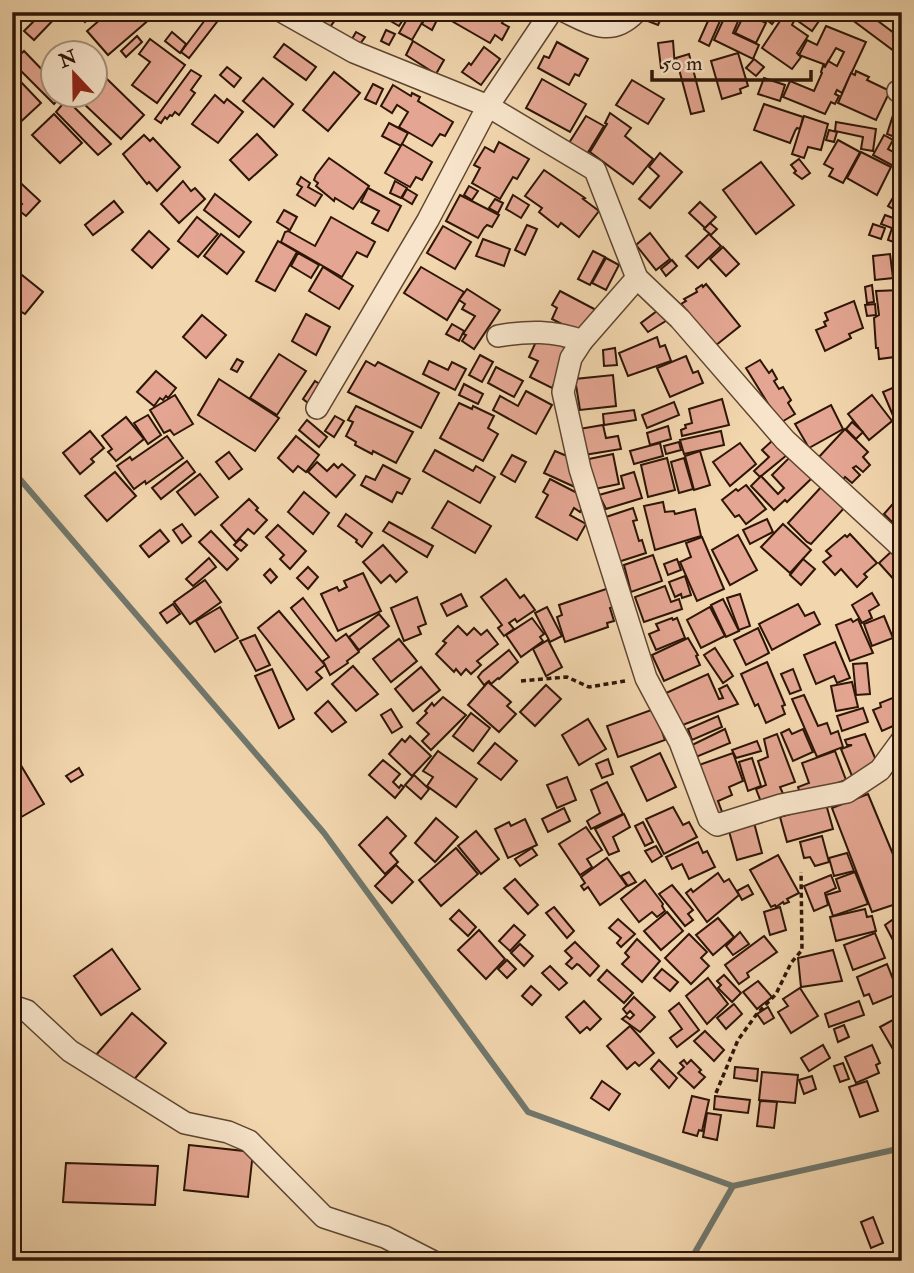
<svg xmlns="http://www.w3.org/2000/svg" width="914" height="1273" viewBox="0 0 914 1273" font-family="'IM FELL Double Pica',serif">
	<rect width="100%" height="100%" fill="#f2d6ae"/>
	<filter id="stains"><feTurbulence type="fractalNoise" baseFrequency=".00286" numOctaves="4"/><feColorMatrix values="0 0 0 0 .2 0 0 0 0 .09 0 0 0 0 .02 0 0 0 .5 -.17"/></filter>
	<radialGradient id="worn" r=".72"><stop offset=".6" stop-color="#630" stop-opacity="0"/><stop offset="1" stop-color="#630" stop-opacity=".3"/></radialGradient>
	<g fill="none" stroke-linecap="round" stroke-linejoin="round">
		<!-- stream -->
		<g stroke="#70776c" stroke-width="6">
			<path d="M12,470L324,833L528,1112L733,1186L902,1148"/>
			<path d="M690,1261L733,1186"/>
		</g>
	</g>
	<!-- building -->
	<g fill="#e4a692" stroke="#2d1506" stroke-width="2">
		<path d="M43,12H61L34,40L24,31Z"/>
		<path d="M77,12H96L85,22Z"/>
		<path d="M109,12H123L129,19L136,12H158L108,55L87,31Z"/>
		<path d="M211,12L220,18L189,58L181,52Z"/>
		<path d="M309,12H341L330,27Z"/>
		<path d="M391,12H408L399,26L387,19Z"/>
		<path d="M411,12L427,14L412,40L399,33Z"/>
		<path d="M436,12H508L502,23L509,27L502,40L495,35L490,43Z"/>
		<path d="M648,12H664L658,25L645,20Z"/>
		<path d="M712,12H724L709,46L699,41Z"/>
		<path d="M727,12H742L733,33L759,45L753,59L714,40Z"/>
		<path d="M750,12H781L772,24L762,16L759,19Z"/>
		<path d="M786,12H807L819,21L812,31L795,19L792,25L808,36L797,53L801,57L792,69L762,48Z"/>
		<path d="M856,12H885L878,21L902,39V57L851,19Z"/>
		<path d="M428,13L438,18L432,30L422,24Z"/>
		<path d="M745,13L766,23L756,43L735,33Z"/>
		<path d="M826,26L866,42L842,93L837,90L835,94L839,96L835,104L831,102L825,114L783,97L790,81L814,91L822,73L821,72L823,66L825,67L828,61L837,66L844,52L836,48L826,65L799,55L807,40L817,45Z"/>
		<path d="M386,30L395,34L389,45L381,41Z"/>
		<path d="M172,32L186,44L180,53L165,41Z"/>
		<path d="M356,32L365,37L360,44L352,39Z"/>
		<path d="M137,36L142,42L126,57L121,51Z"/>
		<path d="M150,39L185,65L157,103L132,85L150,62L139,54Z"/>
		<path d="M413,41L444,60L436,74L406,55Z"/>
		<path d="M673,41L675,67L661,68L658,43Z"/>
		<path d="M557,42L588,59L579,76L575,74L569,85L538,68L544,56L549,58Z"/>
		<path d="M284,44L316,67L306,80L274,57Z"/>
		<path d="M484,47L500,59L481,85L462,72L469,63L471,65Z"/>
		<path d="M24,51L52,80V94H63L54,104L12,62Z"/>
		<path d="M738,53L748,86L740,89L741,93L722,99L711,61Z"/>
		<path d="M689,54L704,111L691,114L676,58Z"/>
		<path d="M754,59L764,67L756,76L746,68Z"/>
		<path d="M227,67L241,78L234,87L220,75Z"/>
		<path d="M191,70L201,76L191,90L195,93L179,115L175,112L172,116L170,115L167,119L165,117L161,123L155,119Z"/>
		<path d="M856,71L869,77L867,80L890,91L876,120L838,103L851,73L855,75Z"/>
		<path d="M334,72L360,93L328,131L303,110Z"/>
		<path d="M263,78L293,104L274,127L243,101Z"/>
		<path d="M764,78L785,85L780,101L758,94Z"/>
		<path d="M107,79L144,115L121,139L83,103L91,94H94V91Z"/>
		<path d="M542,79L586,104L570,132L526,108Z"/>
		<path d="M632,80L664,99L648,124L616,105Z"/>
		<path d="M20,81L41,103L14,128L12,87Z"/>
		<path d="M373,84L383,89L376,104L365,99Z"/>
		<path d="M393,85L411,96L412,93L420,97L418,101L453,122L445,136L440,134L432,146L399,127L408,112L397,105L392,113L381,106Z"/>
		<path d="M71,94L79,101L73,106L111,144L98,155L56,112Z"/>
		<path d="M215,95L224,103L227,99L243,112L218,143L192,124Z"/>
		<path d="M764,104L803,117L800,129L797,128L795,131L790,143L754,130Z"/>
		<path d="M895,109L902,111V140L887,134Z"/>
		<path d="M610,113L631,128L625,136L653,159L633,184L590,152L607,124L605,123Z"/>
		<path d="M54,114L82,143L60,163L32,135Z"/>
		<path d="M586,116L604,126L587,154L569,143Z"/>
		<path d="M804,116L828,124L821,150L808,147L804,158L792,154Z"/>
		<path d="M836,122L876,129L873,151L861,149L863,137L835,131Z"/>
		<path d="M389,123L408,133L401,146L382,136Z"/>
		<path d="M829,130L837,132L834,142L826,140Z"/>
		<path d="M257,134L277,155L249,180L230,160Z"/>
		<path d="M144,135L150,141L153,138L180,167L157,191L149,182L147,184L123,154Z"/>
		<path d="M884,135L893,140L888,149L897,154L894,159L902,163L899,169L873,155Z"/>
		<path d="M838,140L860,152L843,183L829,176L833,169L824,164Z"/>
		<path d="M499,142L529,159L517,179L513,177L500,199L472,183L480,168L474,165L485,147L494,152Z"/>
		<path d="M402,144L432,162L422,180L416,177L410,187L385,173Z"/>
		<path d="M861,152L891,167L877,195L847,178Z"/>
		<path d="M660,153L682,172L650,208L639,199L659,176L649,167Z"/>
		<path d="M329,158L369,186L353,209L335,198L334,201L316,186L318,183L314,180L316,175Z"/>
		<path d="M799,159L810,173L802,179L794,173L796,171L791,165Z"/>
		<path d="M761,162L794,205L756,234L723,190Z"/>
		<path d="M544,170L585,198L583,199L599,211L579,237L561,223L558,227L539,212L542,208L525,196Z"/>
		<path d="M12,175L40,201L26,216L17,209L22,204L12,195Z"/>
		<path d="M301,177L310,183L308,187L322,195L315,206L297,195L302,187L297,184Z"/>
		<path d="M183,181L191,191L195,188L205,199L179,223L161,204Z"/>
		<path d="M395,181L407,188L401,198L390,193Z"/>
		<path d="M469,186L478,191L472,200L464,195Z"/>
		<path d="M368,188L401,206L388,231L372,223L379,211L361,202Z"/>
		<path d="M407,189L417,195L412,204L402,198Z"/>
		<path d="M898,189L902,191V203L897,211L888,206Z"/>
		<path d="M215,194L251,222L239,237L204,210Z"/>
		<path d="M460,195L499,215L492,227L487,225L484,228L478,238L446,221Z"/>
		<path d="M513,195L529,205L521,218L506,209Z"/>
		<path d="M495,199L503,203L498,213L489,208Z"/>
		<path d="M114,201L123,212L93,235L85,225Z"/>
		<path d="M700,202L716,217L705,228L689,213Z"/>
		<path d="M284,210L297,217L290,230L277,222Z"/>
		<path d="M885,215L896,219L894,223L902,225V245L888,240L892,228L881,224Z"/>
		<path d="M197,217L218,234L198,257L178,241Z"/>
		<path d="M331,217L375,242L367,257L357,252L342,277L281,242L285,232L288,231L315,246Z"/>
		<path d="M710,223L717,229L711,235L704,229Z"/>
		<path d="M873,224L885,228L881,239L869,235Z"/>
		<path d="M527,225L537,229L525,255L515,250Z"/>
		<path d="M443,226L471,242L455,269L427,253Z"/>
		<path d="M149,231L169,249L152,268L132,250Z"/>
		<path d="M650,233L670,259L656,270L636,245Z"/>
		<path d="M221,234L244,252L227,274L204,256Z"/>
		<path d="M709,234L721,246L698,268L686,256Z"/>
		<path d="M483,239L510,249L504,266L476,256Z"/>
		<path d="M278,241L297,252L275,291L256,281Z"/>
		<path d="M723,247L739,264L726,276L710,259Z"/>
		<path d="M593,251L605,257L590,285L578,279Z"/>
		<path d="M298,253L319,265L311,278L291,266Z"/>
		<path d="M890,254L893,278L875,280L873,256Z"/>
		<path d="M606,258L619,265L606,290L592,283Z"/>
		<path d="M672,260L677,266L666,276L661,269Z"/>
		<path d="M12,267L43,292L25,314L12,306Z"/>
		<path d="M323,267L353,286L339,309L309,291Z"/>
		<path d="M421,267L464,292L447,320L404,293Z"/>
		<path d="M706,284L740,326L715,346L686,316L689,313L681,304L686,301L684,299L697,292L696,289L702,285L703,287Z"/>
		<path d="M872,285L874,302L867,303L865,287Z"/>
		<path d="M467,289L500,310L474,349L462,341L466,335L463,334L475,316L462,309L465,304L459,300Z"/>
		<path d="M902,290V356L879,359L878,348H876L874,318L879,315L876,291Z"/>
		<path d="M560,291L598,311L583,335L552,319L557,308L552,305Z"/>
		<path d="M854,301L863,328L849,334L851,338L825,351L816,330L826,326L824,322L828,320L825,313Z"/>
		<path d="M875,304L876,315L867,316L865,305Z"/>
		<path d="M661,308L669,319L648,332L641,323Z"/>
		<path d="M306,314L330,327L316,355L292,341Z"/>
		<path d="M202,315L226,335L206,358L183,337Z"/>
		<path d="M452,324L464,331L459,341L446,334Z"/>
		<path d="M539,335L571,350L552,388L530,377L538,361L529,357Z"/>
		<path d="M657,337L660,347L665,345L671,361L628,376L619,353Z"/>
		<path d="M615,348L617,365L604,366L603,350Z"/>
		<path d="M279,354L306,371L277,415L250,398Z"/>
		<path d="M480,355L493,362L482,382L469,375Z"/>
		<path d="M686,356L693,373L698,371L703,383L670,397L657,368Z"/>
		<path d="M237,359L243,362L237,372L231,369Z"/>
		<path d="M760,360L769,373L772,370L777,379L774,381L779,389L783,387L791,400L788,403L795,414L780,423L746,368Z"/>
		<path d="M366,361L375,366L378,362L439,393L421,428L348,392Z"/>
		<path d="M429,361L448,370L452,362L466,369L455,390L423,374Z"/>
		<path d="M496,367L523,381L514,397L488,383Z"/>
		<path d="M156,371L176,388L168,398L166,396L163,400L160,398L154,406L137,392Z"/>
		<path d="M613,375L616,406L580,410L575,379Z"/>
		<path d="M219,379L279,418L255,451L198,415Z"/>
		<path d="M315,381L321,385L308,403L303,399Z"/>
		<path d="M464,384L483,394L478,404L459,395Z"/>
		<path d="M902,384V423L897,425L883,392Z"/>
		<path d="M526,391L552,405L536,434L493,410L500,396L518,406Z"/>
		<path d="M175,395L193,424L174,435L170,430L164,433L150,410Z"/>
		<path d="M872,395L892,421L869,440L848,414Z"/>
		<path d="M722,399L729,425L682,436L681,430L686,428L685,425L692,423L689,409Z"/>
		<path d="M674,402L679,415L647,428L642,415Z"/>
		<path d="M459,403L472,409L473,406L494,416L488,428L498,434L483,461L440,438Z"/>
		<path d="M831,405L843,429L809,448L795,424Z"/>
		<path d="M356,406L413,432L396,463L373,451L372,454L355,445L356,442L346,436L353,422L348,420Z"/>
		<path d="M634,410L636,420L604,425L603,414Z"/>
		<path d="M148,415L161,435L148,444L134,423Z"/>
		<path d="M335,416L344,421L334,437L325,431Z"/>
		<path d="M126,417L144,439L116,461L108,452L112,449L102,436Z"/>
		<path d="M307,420L327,437L319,447L299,430Z"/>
		<path d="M852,422L863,432L856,439L846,429Z"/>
		<path d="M603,425L606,438L618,436L621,449L584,455L579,429Z"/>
		<path d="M668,426L671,439L650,445L647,433Z"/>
		<path d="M845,429L868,452L863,457L870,465L863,472L856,466L853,468L860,475L852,483L845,477L842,481L818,458Z"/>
		<path d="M90,431L104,448L91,459L94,462L80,474L63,453Z"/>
		<path d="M721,431L724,445L684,454L680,440Z"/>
		<path d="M167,436L183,458L146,484L145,481L134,489L117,466L130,457L132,460Z"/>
		<path d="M296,436L319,455L306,472L298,466L293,472L278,458Z"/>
		<path d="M773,440L787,455L760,477L754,471L769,457L762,450Z"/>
		<path d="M679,442L681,450L666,454L664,446Z"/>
		<path d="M660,443L663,456L634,464L630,451Z"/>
		<path d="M740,443L756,464L730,486L713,462Z"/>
		<path d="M435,450L473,471L476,466L495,477L480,503L423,471Z"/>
		<path d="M555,451L574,459L577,488L544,473Z"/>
		<path d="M700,451L710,485L694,490L685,456Z"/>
		<path d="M229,452L242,469L229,479L216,462Z"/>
		<path d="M613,454L619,484L590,490L584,460Z"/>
		<path d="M512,455L526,462L515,482L501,474Z"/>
		<path d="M667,458L675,490L648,497L641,465Z"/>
		<path d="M684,458L693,489L679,493L671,462Z"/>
		<path d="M789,458L812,478L787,502L785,500L774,510L751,486L761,476L778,494L784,488L772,475Z"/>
		<path d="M187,461L195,472L161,499L152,488Z"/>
		<path d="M317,462L327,471L334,464L338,468L342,464L355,475L336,497L308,472Z"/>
		<path d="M383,465L410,479L402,494L397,492L392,502L361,485L366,476L375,480Z"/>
		<path d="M115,472L136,496L107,521L85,496Z"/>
		<path d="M634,472L642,498L606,509L599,495L624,488L621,476Z"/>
		<path d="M200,474L218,497L195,515L177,492Z"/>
		<path d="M550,479L587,498L580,512L574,508L570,515L586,524L577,540L536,517L548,495L543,492Z"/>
		<path d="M746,485L766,509L746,524L739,515L735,517L722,500L736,489L738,491Z"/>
		<path d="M823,485L846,506L811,544L807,542L788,523Z"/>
		<path d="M304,492L329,513L313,534L288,512Z"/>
		<path d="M902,496V532L884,514L898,498Z"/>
		<path d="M249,499L258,508L256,510L267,520L254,534L248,529L236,542L221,525Z"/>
		<path d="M448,501L491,526L475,553L432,528Z"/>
		<path d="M663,502L665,512L674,511L675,514L695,509L701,536L655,550L644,506Z"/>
		<path d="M633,508L637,520L633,521L639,541L642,540L646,553L615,563L606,536L612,534L606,517Z"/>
		<path d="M346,514L372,533L362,547L356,542L357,540L338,526Z"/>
		<path d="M767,519L773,532L750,544L743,530Z"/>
		<path d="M389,522L433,546L427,557L383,531Z"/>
		<path d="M182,524L191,536L182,543L173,530Z"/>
		<path d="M783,524L811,550L790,573L761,547Z"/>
		<path d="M278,525L306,551L290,569L280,559L284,555L266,537Z"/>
		<path d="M160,530L169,541L149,557L140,546Z"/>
		<path d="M211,531L238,559L227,570L199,542Z"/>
		<path d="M850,534L877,563L864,574L867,577L857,587L841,569L835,575L823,562L831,556L826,551L845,535L847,537Z"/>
		<path d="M738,535L757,570L730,585L712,550Z"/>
		<path d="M702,537L724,589L697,601L680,562L691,557L686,543Z"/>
		<path d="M240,539L247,545L241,551L234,545Z"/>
		<path d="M383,545L407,572L396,582L390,575L381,583L363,562Z"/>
		<path d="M892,551L902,562V578L897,583L879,563Z"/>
		<path d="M653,555L662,581L631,592L624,565Z"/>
		<path d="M209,558L216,567L193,586L186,579Z"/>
		<path d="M677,559L681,570L668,575L664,564Z"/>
		<path d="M803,559L815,569L801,585L790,575Z"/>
		<path d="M308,567L318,577L308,589L297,578Z"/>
		<path d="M270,569L277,577L271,583L264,575Z"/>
		<path d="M363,573L381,611L338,631L321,594L337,587L339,591L347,587L344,581Z"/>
		<path d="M685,576L691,595L682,598L681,594L675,597L669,582Z"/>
		<path d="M506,579L520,598L524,595L535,610L517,622L515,619L509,623L514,629L504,636L498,628L502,625L481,597Z"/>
		<path d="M205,580L221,602L190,624L174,602Z"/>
		<path d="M665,586L671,602L679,599L682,609L644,622L635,597Z"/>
		<path d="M609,588L615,606L610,608L614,621L607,623L608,627L565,642L557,617L562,615L559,605Z"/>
		<path d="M872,593L879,605L869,611L872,618L862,623L852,605Z"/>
		<path d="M461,594L467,606L447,616L441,604Z"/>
		<path d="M740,594L750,626L739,630L727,598Z"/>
		<path d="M417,597L426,624L418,627L421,634L404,641L391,608Z"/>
		<path d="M303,598L336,641L346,634L359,652L347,661L348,663L330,675L323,661L329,657L291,608Z"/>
		<path d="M723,599L739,631L726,637L711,605Z"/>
		<path d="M173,604L180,614L167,623L160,613Z"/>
		<path d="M798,604L805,616L814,612L820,624L772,650L759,624Z"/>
		<path d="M220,607L238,638L215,652L196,621Z"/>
		<path d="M547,607L562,636L550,642L535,613Z"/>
		<path d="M710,607L725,636L701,648L687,620Z"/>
		<path d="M279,611L325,665L316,672L322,678L307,690L258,628Z"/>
		<path d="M379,614L389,626L359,650L349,637Z"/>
		<path d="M884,616L893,638L872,646L864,624Z"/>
		<path d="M532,618L544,634L540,637L543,641L521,657L506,635Z"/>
		<path d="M672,618L673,620L677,618L685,638L656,650L649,634L659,630L656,624Z"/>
		<path d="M851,619L853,622L858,619L873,653L850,661L836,625Z"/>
		<path d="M458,626L467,635L474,628L481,635L487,630L498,644L477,661L481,665L471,674L466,669L461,675L456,669L454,672L436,654L446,643L443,641Z"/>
		<path d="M758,628L769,653L746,665L734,640Z"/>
		<path d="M902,634V655L894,640Z"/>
		<path d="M255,635L270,665L256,671L240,641Z"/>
		<path d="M688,638L698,655L696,656L700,665L664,681L652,655Z"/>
		<path d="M399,639L417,661L391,682L373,659Z"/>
		<path d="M548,640L562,667L546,676L533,649Z"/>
		<path d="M835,642L850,678L837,683L834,676L816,684L804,655Z"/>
		<path d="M715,648L733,676L723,683L704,655Z"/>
		<path d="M509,650L518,662L499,679L498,678L491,684L489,681L484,685L478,677L482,672Z"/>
		<path d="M767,662L785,705L782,706L785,714L766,723L758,704L755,706L741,674Z"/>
		<path d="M867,663L870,694L856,695L853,664Z"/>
		<path d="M353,666L378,694L356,711L332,684Z"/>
		<path d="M421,667L440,690L413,711L395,689Z"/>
		<path d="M272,669L294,719L279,728L255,676Z"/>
		<path d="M793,669L801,690L790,694L781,674Z"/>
		<path d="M708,674L719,699L723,698L719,689L727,685L738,704L680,726L666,693Z"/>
		<path d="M488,682L511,702L507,706L516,714L499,732L468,705Z"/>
		<path d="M852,682L858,707L836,711L831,686Z"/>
		<path d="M546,685L561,699L535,726L520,712Z"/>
		<path d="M804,695L818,726L827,723L831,734L838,731L843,747L817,757L792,699Z"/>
		<path d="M443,697L466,715L431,750L422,741L429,734L417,723L427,713L425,711L432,703L434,706Z"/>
		<path d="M895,697L902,714V722L882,731L873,710L881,707L880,703Z"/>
		<path d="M328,701L346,722L332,732L315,713Z"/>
		<path d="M863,708L868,722L842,731L837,716Z"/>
		<path d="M391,709L402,727L392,733L381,715Z"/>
		<path d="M654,709L665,740L618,757L607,726Z"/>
		<path d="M471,713L490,728L473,751L453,736Z"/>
		<path d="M718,716L722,727L692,740L688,729Z"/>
		<path d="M588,719L606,749L579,765L562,735Z"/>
		<path d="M725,729L730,743L696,757L692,745Z"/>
		<path d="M789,729L792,734L803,729L813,752L793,761L781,733Z"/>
		<path d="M777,734L795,782L780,787L785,798L763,807L756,789L766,785L758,761L768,757L764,739Z"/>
		<path d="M865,734L878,765L852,776L841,749L852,745H847L845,740Z"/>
		<path d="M410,736L431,756L412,776L389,754L402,739L405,742Z"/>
		<path d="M757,741L761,751L736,758L732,750Z"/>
		<path d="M495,743L517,761L501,780L478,763Z"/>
		<path d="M438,751L477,779L456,807L427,786L433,777L423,771Z"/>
		<path d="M835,751L846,780L801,796L798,787L809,783L802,763Z"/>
		<path d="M13,752L44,804L16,820L12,814Z"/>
		<path d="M660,753L676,787L647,801L631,767Z"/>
		<path d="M733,753L743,781L729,787L732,795L718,801L724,817L716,821L699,765Z"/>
		<path d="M752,758L761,786L748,791L739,762Z"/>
		<path d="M608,759L613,774L602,778L596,764Z"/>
		<path d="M383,760L400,774L393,782L399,788L401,785L404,787L395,798L369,775Z"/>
		<path d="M79,768L83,775L71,782L66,776Z"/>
		<path d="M414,775L429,789L421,799L405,785Z"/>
		<path d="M567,777L576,800L557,808L547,785Z"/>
		<path d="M607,782L623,814L591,829L587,821L600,813L591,790Z"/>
		<path d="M868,794L902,876V902L872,912L832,808Z"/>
		<path d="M826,804L833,829L787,842L780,817Z"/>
		<path d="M673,807L683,825L689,822L697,837L664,854L646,819Z"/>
		<path d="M564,808L570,821L548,832L542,819Z"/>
		<path d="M624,814L630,827L613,837L619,851L609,855L595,829Z"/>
		<path d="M752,815L762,853L737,860L727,824Z"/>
		<path d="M387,817L406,836L390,853L398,862L385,874L359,845Z"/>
		<path d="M436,818L458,837L435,862L415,843Z"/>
		<path d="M525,819L537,845L508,858L495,829L509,822L511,826Z"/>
		<path d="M643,822L653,842L645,846L635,826Z"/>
		<path d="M586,827L602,850L587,859L592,867L580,875L559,844Z"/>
		<path d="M476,831L499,859L481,874L458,846Z"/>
		<path d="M822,836L829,862L815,866L810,857L804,858L800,842Z"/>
		<path d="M698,842L703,853L707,851L715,867L689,879L682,864L672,869L666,857Z"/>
		<path d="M656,846L662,856L652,862L645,851Z"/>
		<path d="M456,848L478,874L441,906L419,880Z"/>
		<path d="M532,848L537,855L520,866L515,859Z"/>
		<path d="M847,853L854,871L834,876L829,858Z"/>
		<path d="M778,855L799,893L787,899L789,902L784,904L783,902L776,907L775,905L771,907L750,870Z"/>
		<path d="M607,858L627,886L600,905L588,887L584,890L581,886L585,883L581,877Z"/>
		<path d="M396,865L413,882L392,903L375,886Z"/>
		<path d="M629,872L636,882L628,886L621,876Z"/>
		<path d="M855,872L868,904L833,916L826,895L840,891L836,879Z"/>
		<path d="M718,873L724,882L729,879L739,895L707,922L686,893L691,889L693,892Z"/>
		<path d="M831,875L836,888L825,893L828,905L814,911L804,886Z"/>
		<path d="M515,879L538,905L528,914L504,888Z"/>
		<path d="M645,880L663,904L662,906L665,911L657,917L652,912L639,922L621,899Z"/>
		<path d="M672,885L693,910L688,914L693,920L685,926L659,894Z"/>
		<path d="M748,885L753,894L742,900L737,891Z"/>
		<path d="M554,907L574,931L567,938L546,913Z"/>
		<path d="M780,907L786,930L770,935L764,912Z"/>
		<path d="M865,909L867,917L872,916L876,931L836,941L830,917Z"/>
		<path d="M459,910L476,927L468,936L450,919Z"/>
		<path d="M667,912L683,931L661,950L644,931Z"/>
		<path d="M902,913V957L885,925Z"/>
		<path d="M718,918L734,937L713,955L696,935Z"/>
		<path d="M618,919L635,934L621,947L617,943L621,938L609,928Z"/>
		<path d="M514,925L525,935L510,951L499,941Z"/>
		<path d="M479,930L505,959L486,979L458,950Z"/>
		<path d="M740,932L749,944L733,955L726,946Z"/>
		<path d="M875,933L885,958L853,970L844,945Z"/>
		<path d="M689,934L707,952L701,958L709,966L691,984L665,958Z"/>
		<path d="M764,936L777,952L747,973L749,977L739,984L725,965Z"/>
		<path d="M637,939L660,961L642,982L622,964L629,957L625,953Z"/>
		<path d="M575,942L599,966L590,976L579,965L577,964L572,969L566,964L572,958L565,951Z"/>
		<path d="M520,944L533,956L524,966L511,953Z"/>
		<path d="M112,949L140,989L101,1015L74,976Z"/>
		<path d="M833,950L842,981L801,987L798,958Z"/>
		<path d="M507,960L516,969L507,978L498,969Z"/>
		<path d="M887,964L893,979L899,976L902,992L873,1004L869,994L864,996L857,977Z"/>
		<path d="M550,966L567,983L559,990L542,973Z"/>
		<path d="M662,969L678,982L670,991L654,978Z"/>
		<path d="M607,970L633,993L624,1003L598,980Z"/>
		<path d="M724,975L741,993L732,1002L718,988L721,985L717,981Z"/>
		<path d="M708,978L728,1004L707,1024L686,996Z"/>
		<path d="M758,981L772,997L757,1009L743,992Z"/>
		<path d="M531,986L541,995L532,1005L522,996Z"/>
		<path d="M800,988L818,1016L791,1033L778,1012L788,1006L783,999Z"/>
		<path d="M634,997L655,1017L640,1032L622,1019L626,1016L630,1019L634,1015L630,1011L627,1014L623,1009Z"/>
		<path d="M584,1001L601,1019L590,1030L587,1027L580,1033L566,1017Z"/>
		<path d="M859,1001L864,1015L829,1027L825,1014Z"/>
		<path d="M679,1003L699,1030L677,1047L670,1038L682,1029L669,1011Z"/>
		<path d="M734,1004L742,1014L726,1029L717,1018Z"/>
		<path d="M768,1007L774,1018L764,1024L757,1014Z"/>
		<path d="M132,1013L166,1043L130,1084L96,1055Z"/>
		<path d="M902,1015V1047L894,1051L880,1027Z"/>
		<path d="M844,1025L849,1037L838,1042L834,1029Z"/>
		<path d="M630,1026L654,1053L639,1066L635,1062L627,1069L607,1046Z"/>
		<path d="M705,1031L724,1050L714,1061L694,1041Z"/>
		<path d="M823,1045L830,1058L809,1071L801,1058Z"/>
		<path d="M872,1045L880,1063L876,1065L879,1073L856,1083L845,1057Z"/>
		<path d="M659,1060L677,1078L669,1088L651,1069Z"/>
		<path d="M684,1060L687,1064L691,1060L701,1070L699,1072L705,1077L694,1088L678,1073L684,1067L680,1063Z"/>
		<path d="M843,1063L849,1079L840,1082L834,1066Z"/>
		<path d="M735,1067L758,1069L757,1081L734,1078Z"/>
		<path d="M762,1072L798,1075L795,1103L759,1100Z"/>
		<path d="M812,1076L816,1089L804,1094L799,1080Z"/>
		<path d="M602,1081L620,1094L609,1110L591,1098Z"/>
		<path d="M867,1081L878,1111L860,1117L849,1087Z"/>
		<path d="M692,1096L709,1100L702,1131L699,1130L697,1136L683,1132Z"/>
		<path d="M715,1096L750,1100L748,1113L714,1109Z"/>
		<path d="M760,1101L777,1102L774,1128L757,1126Z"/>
		<path d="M707,1113L721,1115L717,1140L703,1137Z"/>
		<path d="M189,1145L253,1152L248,1197L184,1190Z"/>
		<path d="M66,1163L158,1166L155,1205L63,1202Z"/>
		<path d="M873,1217L883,1243L871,1248L861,1222Z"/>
	</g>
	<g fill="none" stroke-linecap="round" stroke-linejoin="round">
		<defs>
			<g id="street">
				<path d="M283,12L354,52L488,106L595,170L637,278L680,319L785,440L902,548"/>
				<path d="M566,12C593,25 612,37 636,12"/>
				<path d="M898,91L902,92"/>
				<path d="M637,278L582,341L571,358L563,392L580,469L646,678L680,742L709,819L717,825L781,805L847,792L880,770L902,740"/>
				<path d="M498,336C527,331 554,330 582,341"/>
				<path d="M317,408L428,220L488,106L551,12"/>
				<path d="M12,1006L27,1011L70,1051L185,1123L228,1132L249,1141L324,1217L385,1237L432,1261"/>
			</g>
		</defs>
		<!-- street casing -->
		<use href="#street" stroke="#5e4530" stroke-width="24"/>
		<!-- path -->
		<g stroke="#2d1506" stroke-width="3.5" stroke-dasharray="5 3.5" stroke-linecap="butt">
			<path d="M521,681L567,677L589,687L625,681"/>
			<path d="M716,1093L738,1040L756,1015L776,994L791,963L802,950L801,872"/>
		</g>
		<!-- street -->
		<use href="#street" stroke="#f7e4ca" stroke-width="21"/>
	</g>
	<!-- margin -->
	<rect width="914" height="1273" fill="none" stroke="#f2d6ae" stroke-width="42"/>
	<rect x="14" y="14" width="886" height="1245" fill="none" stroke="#2d1506" stroke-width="3.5"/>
	<rect x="21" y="21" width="872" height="1231" fill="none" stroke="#2d1506" stroke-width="2"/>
	<!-- north arrow -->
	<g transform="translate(74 74) rotate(338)"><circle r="33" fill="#f7e4ca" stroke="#a6917c" stroke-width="2"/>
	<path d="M0-5L12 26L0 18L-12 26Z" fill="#8f2418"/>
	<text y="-10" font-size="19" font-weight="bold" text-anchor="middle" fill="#2d1506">N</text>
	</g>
	<!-- scale -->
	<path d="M652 70v10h159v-10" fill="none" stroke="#2d1506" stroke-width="3.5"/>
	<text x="662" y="70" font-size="21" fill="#2d1506" stroke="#f7e4ca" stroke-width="5" paint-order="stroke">50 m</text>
	<rect width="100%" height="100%" filter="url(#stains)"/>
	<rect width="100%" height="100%" fill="url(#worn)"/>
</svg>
